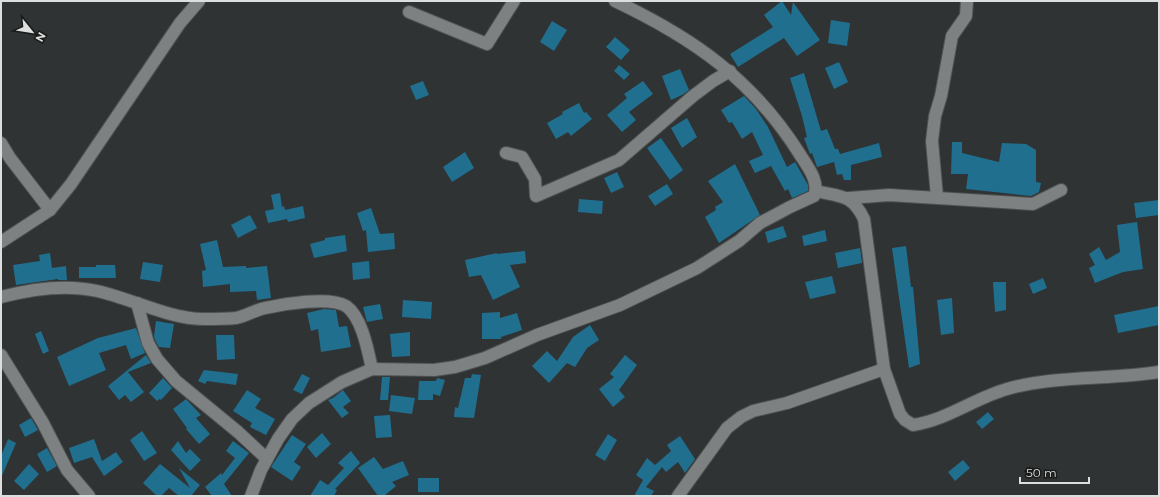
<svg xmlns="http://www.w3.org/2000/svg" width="1160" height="497" viewBox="0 0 1160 497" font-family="Montserrat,sans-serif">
	<rect width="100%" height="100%" fill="#303333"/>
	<!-- building -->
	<g fill="#206f8f">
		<path d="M782,1L791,15L793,2L820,40L797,56L784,38L738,67L730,54L773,27L764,15Z"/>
		<path d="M831,20L850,23L847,46L828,43Z"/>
		<path d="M552,21L567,30L554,51L540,42Z"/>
		<path d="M615,37L630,50L621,60L606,47Z"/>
		<path d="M839,62L848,82L834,89L825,68Z"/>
		<path d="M619,65L630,74L624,80L614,71Z"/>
		<path d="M680,69L689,90L682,95L671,100L662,76Z"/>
		<path d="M804,73L821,131L827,129L835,149H838L840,154L879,143L882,157L851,165V180H844L842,174L837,175L834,162L817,167L812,153L810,154L804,138L807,137L802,116L790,78Z"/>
		<path d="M423,81L429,95L416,100L410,86Z"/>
		<path d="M643,81L653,94L629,112L636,120L622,132L607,115L627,98L624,94Z"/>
		<path d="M744,96L756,109L768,127L787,167L795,162L808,185V191L792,198L788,189L785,191L771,166L755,173L749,161L763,155L752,132L742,139L732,122L729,123L721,110Z"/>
		<path d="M579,103L584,113L586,112L592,119L571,136L568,132L556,139L547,123L563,114L562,112Z"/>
		<path d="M687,118L697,137L682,148L671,128Z"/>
		<path d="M661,138L683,170L670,180L647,148Z"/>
		<path d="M952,142H962V153L999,162L1002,143L1026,144L1036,150V182L1041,183L1039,192L1031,196L966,189L968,174H951Z"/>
		<path d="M465,152L474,168L452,182L443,167Z"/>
		<path d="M735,164L760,215L719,243L705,217L716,210L715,207L723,202L708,181Z"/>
		<path d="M617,172L624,187L611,193L604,178Z"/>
		<path d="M667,184L673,194L655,206L648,196Z"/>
		<path d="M280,193L282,207L284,206L285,210L303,206L305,218L288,222L287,219L268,223L265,211L274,209L271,195Z"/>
		<path d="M579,199L603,201L602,214L578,212Z"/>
		<path d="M1159,200V215L1136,218L1134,203Z"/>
		<path d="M371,208L380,234L394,233L395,249L368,252L366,230L363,231L357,213Z"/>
		<path d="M250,215L257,228L238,238L231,225Z"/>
		<path d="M1137,222L1143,269L1123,272L1095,283L1089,268L1095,265L1089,254L1099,247L1106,260L1120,252L1117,225Z"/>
		<path d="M783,226L787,237L768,243L765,232Z"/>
		<path d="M825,230L827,241L804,246L802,236Z"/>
		<path d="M345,235L347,251L314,258L310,244L325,240V238Z"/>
		<path d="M217,240L223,267L246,266V268L267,266L271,298L257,300L256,291L230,292V284L203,287L202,271L206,270L200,244Z"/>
		<path d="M906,246L911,287H913L920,364L909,368L892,248Z"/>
		<path d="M860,248L862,263L838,268L835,253Z"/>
		<path d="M525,251L526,263L510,265L520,287L493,300L481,275L469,277L465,260L497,253V254Z"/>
		<path d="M50,253L52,268L66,266L67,280H58V279L16,285L13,265L40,261L39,255Z"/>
		<path d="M369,261L370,278L353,280L352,263Z"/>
		<path d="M143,262L163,265L160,282L140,279Z"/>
		<path d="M96,265H115L116,278H79V267H96Z"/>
		<path d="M832,276L836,293L810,299L805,282Z"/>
		<path d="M1043,278L1047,288L1033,294L1029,284Z"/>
		<path d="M993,282H1006V310L995,312Z"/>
		<path d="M952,298L954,333L941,335L937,300Z"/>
		<path d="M403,300L432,302L431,319L402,317Z"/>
		<path d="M380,304L383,319L367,322L363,307Z"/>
		<path d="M1159,306V325L1118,333L1114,315Z"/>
		<path d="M324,309L336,310L339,327L347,326L351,347L321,352L318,329L311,331L307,313Z"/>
		<path d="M500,312V318L517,313L522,330L501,337V339H482V313Z"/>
		<path d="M156,321L174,324L170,348L159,347L155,340L154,336Z"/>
		<path d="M590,325L599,340L587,348L575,367L567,363L549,383L532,366L547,351L557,361L573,337Z"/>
		<path d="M136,328L145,353L131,359L126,345L99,353L106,370L69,386L57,357L98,338Z"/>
		<path d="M41,331L49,351L43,354L35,334Z"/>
		<path d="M410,332V356L392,357L390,334Z"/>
		<path d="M216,335H234L235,359L217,360Z"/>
		<path d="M146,355L151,363L128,372L144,392L131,402L125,395L119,400L108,386Z"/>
		<path d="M625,355L637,365L619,390L625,397L613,407L599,389L614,377L610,374Z"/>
		<path d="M204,370L238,374L236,385L207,381L205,384L198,381Z"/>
		<path d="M302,374L310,378L302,394L293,390Z"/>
		<path d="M472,374L481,375L474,418L454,417L455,407L458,408L465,378H471Z"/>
		<path d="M382,377H390L388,400H380Z"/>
		<path d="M163,378L172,388L161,400L160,399L157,401L149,393Z"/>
		<path d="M437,378L445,380L440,396L433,394V400H418L419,381H436Z"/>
		<path d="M247,390L261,399L255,408L275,419L266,435L250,427L252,423L233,411Z"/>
		<path d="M343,390L351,401L343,407L349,413L342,418L328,400L333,398Z"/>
		<path d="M391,395L415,398L412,414L389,411Z"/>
		<path d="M186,399L201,415L196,418L210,434L199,444L186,429L187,428L173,409Z"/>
		<path d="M988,412L994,419L982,429L976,422Z"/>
		<path d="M390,415L392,437L376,438L374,416Z"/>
		<path d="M31,418L38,430L25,437L19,425Z"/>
		<path d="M142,431L157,453L144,461L130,440Z"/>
		<path d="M322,433L331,444L316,458L307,447Z"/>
		<path d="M608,434L617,440L605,461L595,455Z"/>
		<path d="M292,435L306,444L294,462L301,467L292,481L271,467Z"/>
		<path d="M680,436L695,459L685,473L678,462L666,472L662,467L646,487L654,491L651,496H634L643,480L636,475L647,458L655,465L671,451L667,445Z"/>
		<path d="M8,439L16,443L1,478V456Z"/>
		<path d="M94,439L102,461L116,452L123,462L104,476L92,457L74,463L69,448Z"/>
		<path d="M178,441L186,453L190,449L201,460L190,471L171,450Z"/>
		<path d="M233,441L249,453L224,484L232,496H212L205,487L221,473L222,475L235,458L226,451Z"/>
		<path d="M47,448L57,466L47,472L37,454Z"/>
		<path d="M351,451L360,463L335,489L337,490L334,496H310L320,480L328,485L344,468L338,463Z"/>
		<path d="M374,457L383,469L403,461L409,475L392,482L396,486L384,496H378L358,468Z"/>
		<path d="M963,460L970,468L955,481L948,472Z"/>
		<path d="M29,464L39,474L24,490L14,481Z"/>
		<path d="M160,464L190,488L179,468L200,485L191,496H179L169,488L161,496H157L143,483Z"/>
		<rect x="418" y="478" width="21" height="14"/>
	</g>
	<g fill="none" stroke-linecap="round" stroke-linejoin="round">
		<defs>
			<g id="minor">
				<path d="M409,12L487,44L514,1"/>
				<path d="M1,143L10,158L50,210"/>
				<path d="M506,153L522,157L535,179L536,196L619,160L693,96L713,81L730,71"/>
				<path d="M816,191C841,197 852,194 864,219L884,369L900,414L905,420L913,425C947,420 975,398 1007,389C1056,375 1109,380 1159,372"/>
				<path d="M937,197L932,141L935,116L941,96L952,36L966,16L967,1"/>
				<path d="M849,198L889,195L1033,204L1061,190"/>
				<path d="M1,242L50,210L71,184L180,23L199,1"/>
				<path d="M1,297C31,289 66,284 97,291C130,298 169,319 203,319C213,319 225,319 236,318C246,316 255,310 265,308C283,304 330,296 346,306C362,317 368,351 372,369"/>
				<path d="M137,303L148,343L157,359L176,381L238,432L267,459"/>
				<path d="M1,355L43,423L67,470L89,496"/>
				<path d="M251,496L261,470L278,439L292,419L309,403L342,382L372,369L434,370L455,367L485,358L537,335L620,305L697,268L739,241L760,223L790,207L814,196C820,181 807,166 799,153C752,79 693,38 615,1"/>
				<path d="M678,496L727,428L741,417L753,411L787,403L884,369"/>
			</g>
		</defs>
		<!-- minor casing -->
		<use href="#minor" stroke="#4f5252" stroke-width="14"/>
		<!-- minor -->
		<use href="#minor" stroke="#7d8181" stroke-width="12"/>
	</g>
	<!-- border -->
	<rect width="1160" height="497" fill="none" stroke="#dddfdf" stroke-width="4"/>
	<!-- north arrow -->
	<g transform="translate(32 32) rotate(120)" stroke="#191a1a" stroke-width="3" paint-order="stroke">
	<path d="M0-3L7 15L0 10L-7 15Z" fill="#dddfdf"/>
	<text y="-6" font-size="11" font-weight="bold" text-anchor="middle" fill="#dddfdf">N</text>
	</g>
	<!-- scale -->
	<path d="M1020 477v6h69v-6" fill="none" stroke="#dddfdf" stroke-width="2"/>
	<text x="1026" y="477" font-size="12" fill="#dddfdf" stroke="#191a1a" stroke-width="3" paint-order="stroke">50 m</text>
</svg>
